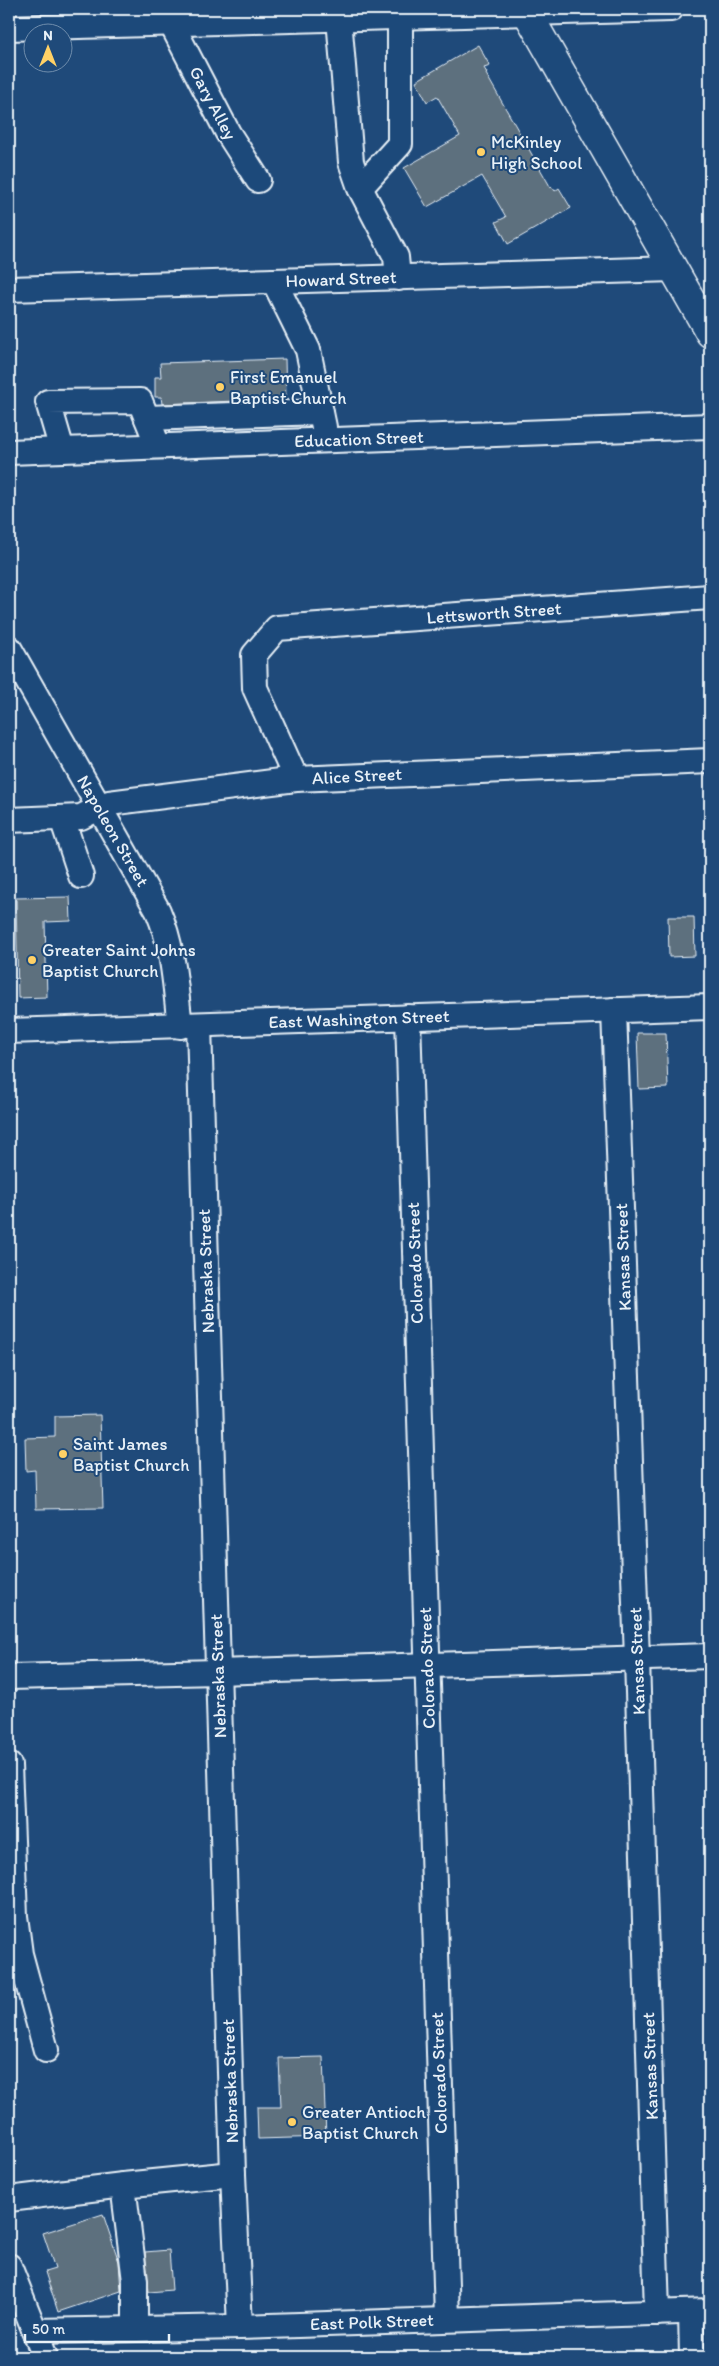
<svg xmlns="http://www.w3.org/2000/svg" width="719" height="2366" viewBox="0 0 719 2366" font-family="Itim,sans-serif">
	<rect width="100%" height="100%" fill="#1f4a7a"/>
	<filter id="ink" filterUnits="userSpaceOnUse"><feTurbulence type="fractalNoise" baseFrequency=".02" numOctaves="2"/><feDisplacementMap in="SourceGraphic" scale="10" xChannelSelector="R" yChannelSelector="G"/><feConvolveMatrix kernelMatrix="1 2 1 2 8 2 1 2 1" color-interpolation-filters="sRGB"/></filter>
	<g filter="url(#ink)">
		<!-- building -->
		<g fill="#5d6f7e" stroke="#e8f1f8">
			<path d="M478,45L490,66L484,68L487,73L486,74L551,188L552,187L555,191L559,188L571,208L508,244L496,222L506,217L482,176L427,207L404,168L460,136L437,96L427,102L416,81Z"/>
			<path d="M285,359L286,399L162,404L161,397H155V377H161L160,363Z"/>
			<path d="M70,897L71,921L45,922L47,997L18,998L16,898Z"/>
			<path d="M668,917H694L695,956L669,957Z"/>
			<path d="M637,1033H666L668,1088L639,1089Z"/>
			<path d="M100,1415L103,1508L36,1509L35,1470L26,1471L25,1438L55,1437V1416Z"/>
			<path d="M323,2057L326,2137L258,2139L257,2107H281L279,2058Z"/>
			<path d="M103,2214L119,2262L121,2291L58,2312L45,2272L55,2269L43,2233Z"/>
			<path d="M169,2250L172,2290L149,2292L145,2252Z"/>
		</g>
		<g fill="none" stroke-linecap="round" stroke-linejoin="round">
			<defs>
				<g id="minor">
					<path d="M339,18L351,162L360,188L396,257L398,278"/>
					<path d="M171,23L228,133L258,180"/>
					<path d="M9,28L671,9"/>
					<path d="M360,188L400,144V17"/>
					<path d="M274,281L308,350L324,427"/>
					<path d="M9,289L674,269"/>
					<path d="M147,418L321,412"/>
					<path d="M62,450L48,402L140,401L158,446"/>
					<path d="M9,452L710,426"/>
					<path d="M9,648L158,911C174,949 175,985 180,1026"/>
					<path d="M296,779L255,688L254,655L277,628L710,597"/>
					<path d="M62,818L81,876"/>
					<path d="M9,820L81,817L109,803L296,779L710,761"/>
					<path d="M614,1010L637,1659L657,2313"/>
					<path d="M408,1017L447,2319"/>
					<path d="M199,1025L233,2174L240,2327"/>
					<path d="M9,1031L710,1007"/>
					<path d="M9,1677L218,1672L710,1656"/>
					<path d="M9,1765L15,1916L20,1954L46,2050"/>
					<path d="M123,2185L233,2174"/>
					<path d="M9,2199L123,2185L135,2281V2328"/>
					<path d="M9,2266L45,2357"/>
					<path d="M691,2312L692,2357"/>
					<path d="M34,2331L240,2327L710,2311"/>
				</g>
				<path id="major" d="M525,9L710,333"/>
			</defs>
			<!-- minor casing -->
			<use href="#minor" stroke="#e8f1f8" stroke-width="28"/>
			<!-- major casing -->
			<use href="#major" stroke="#e8f1f8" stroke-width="31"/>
			<!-- minor -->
			<use href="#minor" stroke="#1f4a7a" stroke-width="24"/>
			<!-- major -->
			<use href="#major" stroke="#1f4a7a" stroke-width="28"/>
		</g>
	</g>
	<!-- markers -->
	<g fill="#ffd166" stroke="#1f4a7a" stroke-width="2">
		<circle cx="481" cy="152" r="5"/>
		<circle cx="220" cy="387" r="5"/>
		<circle cx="32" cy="960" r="5"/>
		<circle cx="63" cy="1454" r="5"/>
		<circle cx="292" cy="2122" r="5"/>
	</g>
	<g text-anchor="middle" stroke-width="4" stroke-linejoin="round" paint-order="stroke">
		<!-- street labels -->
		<g font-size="18" fill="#e8f1f8" stroke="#1f4a7a">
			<text transform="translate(213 103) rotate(62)" y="6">Gary Alley</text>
			<text transform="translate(341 279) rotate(-2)" y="6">Howard Street</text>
			<text transform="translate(359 439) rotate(-2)" y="6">Education Street</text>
			<text transform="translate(494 613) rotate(-4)" y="6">Lettsworth Street</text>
			<text transform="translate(357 776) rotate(-3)" y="6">Alice Street</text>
			<text transform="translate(113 831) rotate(60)" y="6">Napoleon Street</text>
			<text transform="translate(359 1019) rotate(-2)" y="6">East Washington Street</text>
			<text transform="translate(623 1257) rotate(-92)" y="6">Kansas Street</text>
			<text transform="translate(415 1263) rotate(-92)" y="6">Colorado Street</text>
			<text transform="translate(206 1271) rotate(-92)" y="6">Nebraska Street</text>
			<text transform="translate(637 1661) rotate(-92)" y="6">Kansas Street</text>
			<text transform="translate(427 1668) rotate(-92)" y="6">Colorado Street</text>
			<text transform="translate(218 1676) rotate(-92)" y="6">Nebraska Street</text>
			<text transform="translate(650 2066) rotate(-92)" y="6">Kansas Street</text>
			<text transform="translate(439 2073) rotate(-92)" y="6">Colorado Street</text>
			<text transform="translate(230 2081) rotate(-92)" y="6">Nebraska Street</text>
			<text transform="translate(372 2322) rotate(-2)" y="6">East Polk Street</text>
		</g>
		<!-- poi labels -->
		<g font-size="18" fill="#e8f1f8" stroke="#1f4a7a" text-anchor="start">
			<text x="491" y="148">McKinley<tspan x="491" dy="21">High School</tspan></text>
			<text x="230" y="383">First Emanuel<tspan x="230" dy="21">Baptist Church</tspan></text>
			<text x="42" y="956">Greater Saint Johns<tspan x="42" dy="21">Baptist Church</tspan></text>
			<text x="73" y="1450">Saint James<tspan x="73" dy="21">Baptist Church</tspan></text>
			<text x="302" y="2118">Greater Antioch<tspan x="302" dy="21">Baptist Church</tspan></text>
		</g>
	</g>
	<!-- margin -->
	<rect width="719" height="2366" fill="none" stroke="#1f4a7a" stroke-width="30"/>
	<rect x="15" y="15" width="689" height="2336" fill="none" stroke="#e8f1f8" stroke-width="2" filter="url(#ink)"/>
	<!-- north arrow -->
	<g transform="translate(48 48)"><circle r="24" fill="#1f4a7a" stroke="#6f8dac"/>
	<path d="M0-4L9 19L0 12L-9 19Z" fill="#ffd166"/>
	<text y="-8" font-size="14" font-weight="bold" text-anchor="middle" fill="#e8f1f8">N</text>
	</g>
	<!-- scale -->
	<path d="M25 2334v8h144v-8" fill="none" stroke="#e8f1f8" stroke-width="2.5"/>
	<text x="32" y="2334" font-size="15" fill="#e8f1f8" stroke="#1f4a7a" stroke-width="4" paint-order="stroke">50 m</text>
</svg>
